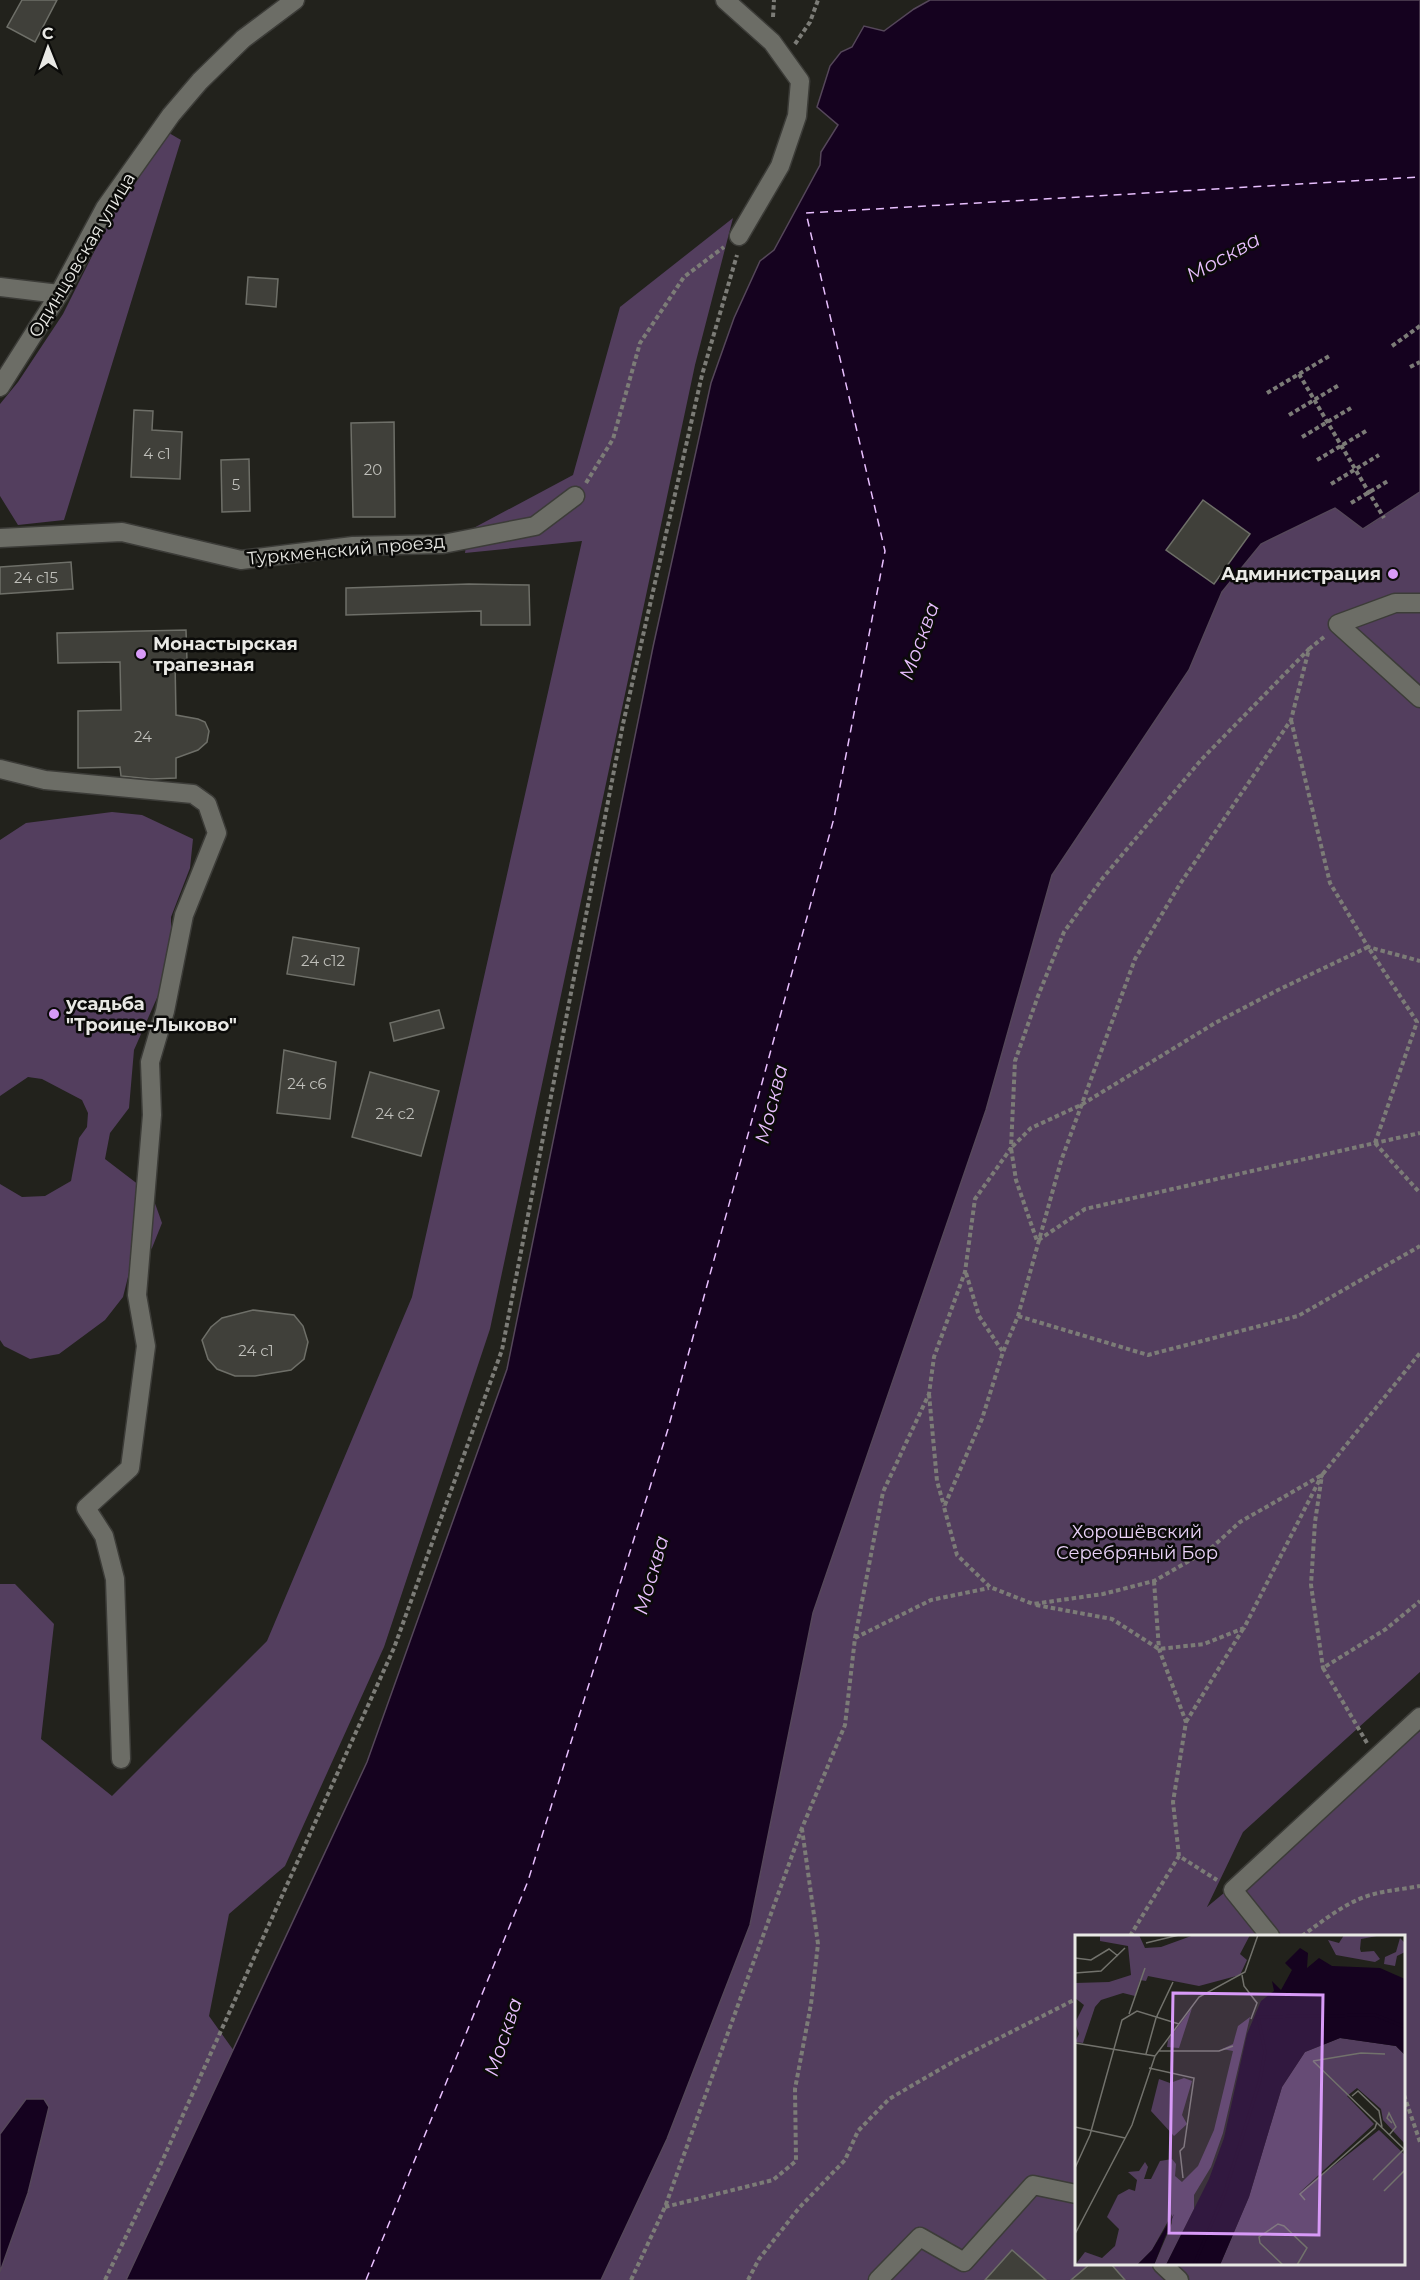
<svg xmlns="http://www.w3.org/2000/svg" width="1420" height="2280" viewBox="0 0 1420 2280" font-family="Montserrat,sans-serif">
	<rect width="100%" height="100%" fill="#22221c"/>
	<!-- green -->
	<g fill="#533e5e" fill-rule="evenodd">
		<path d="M169,133L181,140L64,520L18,525L0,496V404L18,382L63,314L116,208Z"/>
		<path d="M733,218L695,365L490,1329L384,1647L285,1866L229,1914L209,2016L234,2051L126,2280H0V2272L28,2193L49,2107L26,2099L0,2134V1584H15L54,1624L41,1739L112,1796L267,1641L412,1297L582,541L465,553L468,531L573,475L620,307Z"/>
		<path d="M1420,492V1672L1243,1832L1207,1907L1420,1731V2280H601L667,2139L750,1925L813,1613L986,1110L1052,875L1189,670L1222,592L1261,544L1335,508L1364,529ZM1076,1936H1404V2264H1076Z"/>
		<path d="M112,812L142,815L193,839L190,868L171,917V966L134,1050L129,1108L110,1133L105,1159L152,1195L162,1223L152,1248L130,1269L123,1297L105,1320L59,1354L30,1359L4,1346L0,1340V1184L22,1197L45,1196L71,1181L79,1138L87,1127L88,1113L82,1100L42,1079L28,1077L0,1096V840L26,823Z"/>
	</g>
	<!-- water -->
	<g fill="#15021f" stroke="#55475a" stroke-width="1.5">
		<path d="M930,0H1420V492L1363,529L1335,508L1261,544L1222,592L1189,670L1052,875L986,1110L813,1613L750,1925L667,2139L601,2280H126L367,1762L507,1369L653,647L711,383L734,318L760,261L774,250L820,165L821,152L838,125L817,107L830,66L841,52L852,47L864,26L884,31L914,9Z"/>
		<path d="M26,2099H44L49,2107L28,2193L0,2272V2134Z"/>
	</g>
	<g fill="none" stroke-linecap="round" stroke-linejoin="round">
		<!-- ferry -->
		<path stroke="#e8bffe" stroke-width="1.5" stroke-dasharray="8 6" stroke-linecap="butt" d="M366,2280L528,1881L668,1429L834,818L885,551L806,213L1420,177"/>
	</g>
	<!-- building -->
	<g fill="#40403a" stroke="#6e6f68" stroke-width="1.5">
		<path d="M22,0H57L35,42L7,27Z"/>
		<path d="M248,277L278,279L276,307L246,304Z"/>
		<path d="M134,410L153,411L152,430L182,432L180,479L131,477Z"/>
		<path d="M394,422L395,517H353L351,423Z"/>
		<path d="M249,459L250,511L222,512L221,460Z"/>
		<path d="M1203,500L1250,534L1214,584L1166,550Z"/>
		<path d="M71,562L73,589L0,594V567Z"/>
		<path d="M469,584L529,585L530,625H481V611L346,615V588Z"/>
		<path d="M186,630L187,661H175L176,715L198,719L205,722L209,731L207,742L198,750L176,758V778L151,779L121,776L120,767L78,768V711L121,710L120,662L58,663L57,633Z"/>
		<path d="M293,937L359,948L354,985L287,974Z"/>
		<path d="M439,1010L444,1028L394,1041L390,1023Z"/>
		<path d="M284,1050L336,1062L330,1119L277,1113Z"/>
		<path d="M370,1072L439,1091L421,1156L352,1137Z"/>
		<path d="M253,1310L294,1315L303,1326L308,1342L304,1359L291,1370L255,1376H235L217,1369L208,1359L202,1340L211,1327L222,1318Z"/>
		<path d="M1012,2250L1046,2280H985Z"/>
		<path d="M1090,2264H1111L1125,2280H1071Z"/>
	</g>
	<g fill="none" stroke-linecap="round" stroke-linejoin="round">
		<defs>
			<g id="minor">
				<path d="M725,0L772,42L800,81L797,116L780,166L739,236"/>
				<path d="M0,287L59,294"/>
				<path d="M0,387L59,294L105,208L171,115L200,81L243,39L295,0"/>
				<path d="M0,538L122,532L241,560L353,546L443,544L535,526L575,496"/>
				<path d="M1420,603H1395L1338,624L1420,698"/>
				<path d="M0,769L45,780L193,794L207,804L217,833L184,915L165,1011L150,1062L152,1115L137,1295L146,1346L130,1468L86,1508L104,1536L115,1579L121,1759"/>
				<path d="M1270,1936L1233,1890L1420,1717"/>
				<path d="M1162,2264L1179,2280"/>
				<path d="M878,2280L920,2237L964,2262L1033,2185L1076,2194"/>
			</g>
		</defs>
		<!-- minor casing -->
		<use href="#minor" stroke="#3c3c38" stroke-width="21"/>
		<!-- path -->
		<g stroke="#7c7c77" stroke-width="4" stroke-dasharray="4.5 3" stroke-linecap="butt">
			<path d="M773,17L774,0"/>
			<path d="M795,44L810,22L818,0"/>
			<path d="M1392,346L1420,326"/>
			<path d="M1410,367L1420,362"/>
			<path d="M1299,374L1384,518"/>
			<path d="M1267,393L1331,355"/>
			<path d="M1289,415L1339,385"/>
			<path d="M1302,437L1351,408"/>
			<path d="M1317,460L1366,431"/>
			<path d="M586,483L613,439L640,343L684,277L724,247"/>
			<path d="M1331,484L1379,455"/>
			<path d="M1351,503L1388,481"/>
			<path d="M1324,637L1309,649L1291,720L1180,884L1135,959L1061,1161L1018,1316L1003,1352L982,1419L944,1507L957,1555L990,1587L1033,1604L1103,1594L1154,1581L1210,1549L1240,1522L1322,1475L1420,1353"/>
			<path d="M1291,720L1330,883L1368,947L1420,961"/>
			<path d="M1375,1143L1417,1022L1368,947L1278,990L1215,1023L1081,1105L1031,1128L1011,1148L1016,1180L1037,1241L1085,1209L1375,1143L1420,1133"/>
			<path d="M1375,1143L1420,1193"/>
			<path d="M966,1273L979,1316L1003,1352"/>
			<path d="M1018,1316L1148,1355L1298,1316L1420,1246"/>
			<path d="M929,1394L937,1481L944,1506"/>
			<path d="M1154,1581L1159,1649L1186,1722L1173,1802L1179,1856L1217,1880"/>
			<path d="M1036,1605L1112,1619L1159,1649L1204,1644L1244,1628L1322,1475L1315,1522L1311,1585L1323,1668"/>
			<path d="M855,1638L931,1600L989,1588"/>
			<path d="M1186,1722L1243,1629"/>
			<path d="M1367,1743L1323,1668L1386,1629L1420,1601"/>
			<path d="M1130,1936L1179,1856"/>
			<path d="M1302,1936C1324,1920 1347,1901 1374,1894C1389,1890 1405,1889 1420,1886"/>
			<path d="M1404,2095L1420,2142"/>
			<path d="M665,2207L773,2180L796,2161L795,2089L811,2004L818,1944L802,1829"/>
			<path d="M105,2280L159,2168L394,1648L502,1350L623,724L702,375L737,255"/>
			<path d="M631,2280L665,2207L802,1828L845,1725L855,1638L883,1492L929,1394L934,1357L965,1272L975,1199L1011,1148L1015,1061L1038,996L1064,932L1102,879L1201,760L1309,649"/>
			<path d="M748,2280L759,2259L799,2208L845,2160L858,2131L889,2099L956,2060L1076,1999"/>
		</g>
		<!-- minor -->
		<use href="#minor" stroke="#6c6d66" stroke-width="18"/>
	</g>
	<!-- markers -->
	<g fill="#d89af8" stroke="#0b0b09" stroke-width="2">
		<circle cx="1393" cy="574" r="6"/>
		<circle cx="141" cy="654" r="6"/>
		<circle cx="54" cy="1014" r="6"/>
	</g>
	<g text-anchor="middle" stroke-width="5" stroke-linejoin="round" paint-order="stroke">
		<!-- number labels -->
		<g font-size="15" fill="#bfbfba">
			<text x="157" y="459">4 с1</text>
			<text x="373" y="475">20</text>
			<text x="236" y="490">5</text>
			<text x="36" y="583">24 с15</text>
			<text x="143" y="742">24</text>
			<text x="323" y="966">24 с12</text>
			<text x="307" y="1089">24 с6</text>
			<text x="395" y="1119">24 с2</text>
			<text x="256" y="1356">24 с1</text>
		</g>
		<!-- street labels -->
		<g font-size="18" fill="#e9e9e5" stroke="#0b0b09">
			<text transform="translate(82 255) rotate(-59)" y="6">Одинцовская улица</text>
			<text transform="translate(346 550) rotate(-5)" y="6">Туркменский проезд</text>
		</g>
		<!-- poi labels -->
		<g font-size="18" font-weight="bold" fill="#e9e9e5" stroke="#0b0b09" text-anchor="start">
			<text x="1381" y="580" text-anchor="end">Администрация</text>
			<text x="153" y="650">Монастырская<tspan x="153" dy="21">трапезная</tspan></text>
			<text x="66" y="1010">усадьба<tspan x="66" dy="21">"Троице-Лыково"</tspan></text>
		</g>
		<!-- park labels -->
		<g font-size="18" fill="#ead2f8" stroke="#0b0b09">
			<text x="1137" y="1538">Хорошёвский<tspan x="1137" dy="21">Серебряный Бор</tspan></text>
		</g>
		<!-- water labels -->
		<g font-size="20" font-style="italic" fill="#e8bffe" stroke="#0b0b09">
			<text transform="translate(1223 257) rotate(-29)" y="7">Москва</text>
			<text transform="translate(919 641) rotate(-70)" y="7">Москва</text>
			<text transform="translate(771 1104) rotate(-76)" y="7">Москва</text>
			<text transform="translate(651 1575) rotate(-74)" y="7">Москва</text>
			<text transform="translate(503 2037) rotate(-72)" y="7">Москва</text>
		</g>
	</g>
	<!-- overview -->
	<g transform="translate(1075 1935)">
		<rect width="330" height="330" fill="#22221c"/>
		<path d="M25,0H64L70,13L86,12L119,0H175L165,19L172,25L165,40L124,51L73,41L71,46L65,45L60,61L48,58L26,65L20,72L8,108L0,107L4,99L0,88L9,70L0,63V48L34,47L56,40L53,11L25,6ZM269,0H307L286,4L285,14L286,17L299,16L305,24L300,27L261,20L253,5L264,8ZM325,3L330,8V17L322,21L320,31L309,29L310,22L321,17ZM117,73L104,113L92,112L93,105ZM175,82L148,198L136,232L119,260V274L91,330H79L97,288V279L77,315L62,330H0L10,317L27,323L40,311L44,294L32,282L43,260L54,254L60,256L62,245L53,237L64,236L70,227L73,232L69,244H76L85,226L97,224L101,229L100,241L107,247L123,231L139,195L158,116L147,114L158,109L163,91ZM265,103L321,111L330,120V209L308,185L306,174L282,153L272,161L299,189L223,259L304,195L330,220V330H145L174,262L207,152L230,117ZM109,143L117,146L107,180L112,189L99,201L76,176L84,144L95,148Z" fill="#533e5e"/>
		<path d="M225,13L233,18L232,33L244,23L257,31L305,33L330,44V120L321,111L265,103L230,117L207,152L174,262L145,330H91L134,244L149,203L172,99L186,66L199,56L197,46L206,55L217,35L210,28ZM99,279L79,330H62L77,315Z" fill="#15021f"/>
		<path fill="none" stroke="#15021f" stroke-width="3" d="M119,330L150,257L185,145L190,117L183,82L300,80L330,92"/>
		<path fill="none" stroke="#72726c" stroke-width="1.5" d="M71,8L104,0M0,23L16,25L34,14L43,21M0,38L26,36L50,13M167,40L169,51L182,68L176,84M54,79L70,33M0,108L80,121M84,116H144L158,111M71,119L81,83L98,47M238,126L330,215M238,126L286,118L310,119M74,133L119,143L109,212L105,216L108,243M277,161L283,156L304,176L307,192M0,192L50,203M314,200L321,192L314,178L312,183L317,188M0,233L15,200L47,85L62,76L104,89M298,245L329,214M309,256L330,235M230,265L225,259L300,193L302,187M0,299L57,190L80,121L124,62L170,37L183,0M208,330L185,308L184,302L203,289L209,291L232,313L222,330"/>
		<path fill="#d89af8" fill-opacity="0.15" stroke="#d89af8" stroke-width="3" d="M98,58L248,60L244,300L94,298Z"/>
		<rect width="330" height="330" fill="none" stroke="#e9e9e5" stroke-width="3"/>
	</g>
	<!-- north arrow -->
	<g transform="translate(48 48) rotate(359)" stroke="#0b0b09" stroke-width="4.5" paint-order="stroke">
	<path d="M0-4.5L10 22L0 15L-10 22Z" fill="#e9e9e5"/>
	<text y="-9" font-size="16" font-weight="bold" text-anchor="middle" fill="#e9e9e5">С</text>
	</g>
</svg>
